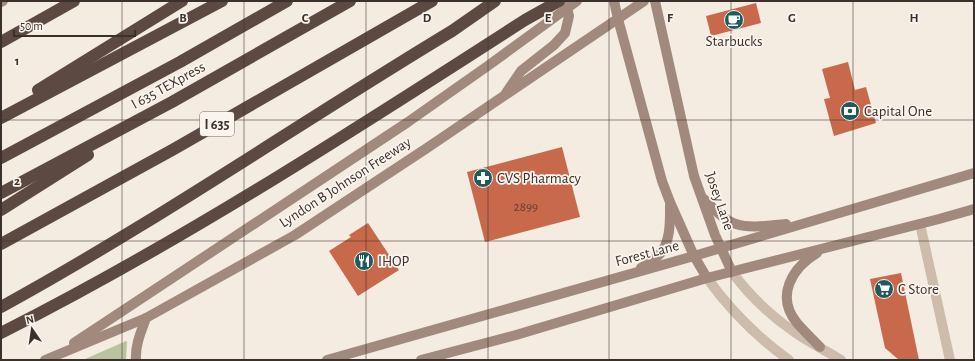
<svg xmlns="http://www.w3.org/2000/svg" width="975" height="361" viewBox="0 0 975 361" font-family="'Alegreya Sans',sans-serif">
	<rect width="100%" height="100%" fill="#f4ebe1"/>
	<!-- green -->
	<path fill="#b8c4a0" d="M126,341L127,342L126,360H83Z"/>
	<!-- building -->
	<g fill="#c8694b">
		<path d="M756,3L761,23L711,36L706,16Z"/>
		<path d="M848,62L855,90L866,87L876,123L834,136L824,99L830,98L822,69Z"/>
		<path d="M562,147L580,217L485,242L467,172Z"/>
		<path d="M368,223L399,270L358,296L329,251L351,237L349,235Z"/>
		<path d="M901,273L919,360H899L885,348L870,279Z"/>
	</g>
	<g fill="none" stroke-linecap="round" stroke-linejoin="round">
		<!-- minor -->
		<path stroke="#cdbbac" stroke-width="10" d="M920,224L950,360"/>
		<!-- tertiary -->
		<g stroke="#cdbbac" stroke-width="10">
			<path d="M732,272C749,295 770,315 793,331C808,342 825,350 841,360"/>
			<path d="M707,278C730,310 757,337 789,360"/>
		</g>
		<!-- secondary -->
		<g stroke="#a18a7d" stroke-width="10">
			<path d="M614,1L618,19L662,181L670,202L694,256L707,278"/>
			<path d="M655,1L694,176L715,235L732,272"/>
			<path d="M1,2L3,1"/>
			<path d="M506,93L521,71L554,45L565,33L569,16L566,3"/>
			<path d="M704,199C713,208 723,220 736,224C751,229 771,225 786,224"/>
			<path d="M817,253C792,268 775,296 797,323C804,331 812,339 820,347"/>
			<path d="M641,268C647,264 654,260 659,255C671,243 670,220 670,206"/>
			<path d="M74,343L408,122L489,65L577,1"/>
			<path d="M45,360L146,318L295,235L427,148L644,1"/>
			<path d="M136,360C135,345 141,332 146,318"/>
			<path d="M327,360L694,256L974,173"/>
			<path d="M421,360L516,335L707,278L939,219L974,209"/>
		</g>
		<!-- motorway -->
		<g stroke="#5c4a42" stroke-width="12">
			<path d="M1,42L74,1"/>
			<path d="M38,90L182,1"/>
			<path d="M1,118L222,1"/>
			<path d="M1,158L180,62L287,1"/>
			<path d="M1,193L172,102L350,1"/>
			<path d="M1,210L88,155"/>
			<path d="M1,244L174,149L432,1"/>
			<path d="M1,307C156,222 301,122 452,31L495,1"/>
			<path d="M1,333C183,241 354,130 525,20L559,1"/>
		</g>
	</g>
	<!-- grid -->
	<path fill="none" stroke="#3b302b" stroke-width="1" stroke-opacity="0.55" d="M122,1V360M244,1V360M366,1V360M488,1V360M609,1V360M731,1V360M853,1V360M1,120H974M1,241H974"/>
	<!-- icons -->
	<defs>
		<symbol id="cafe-disc" viewBox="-11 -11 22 22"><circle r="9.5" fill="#1f5a5e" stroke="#fbf5ee"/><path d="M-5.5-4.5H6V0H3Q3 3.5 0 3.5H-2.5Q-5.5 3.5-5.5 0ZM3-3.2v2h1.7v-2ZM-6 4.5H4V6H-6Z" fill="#fff"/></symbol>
		<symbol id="bank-disc" viewBox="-11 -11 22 22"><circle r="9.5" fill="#1f5a5e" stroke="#fbf5ee"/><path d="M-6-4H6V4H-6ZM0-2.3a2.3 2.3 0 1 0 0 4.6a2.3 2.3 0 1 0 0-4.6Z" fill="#fff"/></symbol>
		<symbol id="pharmacy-disc" viewBox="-11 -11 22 22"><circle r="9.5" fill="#1f5a5e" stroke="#fbf5ee"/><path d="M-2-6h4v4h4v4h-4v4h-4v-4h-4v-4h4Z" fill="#fff"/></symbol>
		<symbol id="restaurant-disc" viewBox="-11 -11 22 22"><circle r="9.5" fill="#1f5a5e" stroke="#fbf5ee"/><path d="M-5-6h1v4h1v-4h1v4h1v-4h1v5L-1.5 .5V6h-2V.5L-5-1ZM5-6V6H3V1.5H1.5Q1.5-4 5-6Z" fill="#fff"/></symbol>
		<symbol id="supermarket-disc" viewBox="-11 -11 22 22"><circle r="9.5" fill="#1f5a5e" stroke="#fbf5ee"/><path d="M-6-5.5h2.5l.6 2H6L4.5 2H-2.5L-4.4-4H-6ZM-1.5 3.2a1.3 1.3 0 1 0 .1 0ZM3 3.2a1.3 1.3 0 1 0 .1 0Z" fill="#fff"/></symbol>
	</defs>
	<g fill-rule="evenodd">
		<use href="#cafe-disc" x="723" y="9" width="22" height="22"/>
		<use href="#bank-disc" x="839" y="100" width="22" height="22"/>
		<use href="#pharmacy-disc" x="472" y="167" width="22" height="22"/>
		<use href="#restaurant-disc" x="353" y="250" width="22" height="22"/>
		<use href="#supermarket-disc" x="873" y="278" width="22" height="22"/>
	</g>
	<g text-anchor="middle" stroke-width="3.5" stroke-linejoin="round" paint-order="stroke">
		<!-- number labels -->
		<g font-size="13" fill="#5e3e33">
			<text x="526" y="211">2899</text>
		</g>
		<!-- shield labels -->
		<rect fill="#fbf5ee" stroke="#756b66" stroke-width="1" x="200" y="112" width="34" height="24" rx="3"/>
		<g font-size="14" font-weight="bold" fill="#3b302b">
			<text x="217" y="129">I 635</text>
		</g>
		<!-- poi labels -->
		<g font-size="15" fill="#3b302b" stroke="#fbf5ee" text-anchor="start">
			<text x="734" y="46" text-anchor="middle">Starbucks</text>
			<text x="864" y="116">Capital One</text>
			<text x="497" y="183">CVS Pharmacy</text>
			<text x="378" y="266">IHOP</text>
			<text x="898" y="294">C Store</text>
		</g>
		<!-- street labels -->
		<g font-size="15" fill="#3b302b" stroke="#fbf5ee">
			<text transform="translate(168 85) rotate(-29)" y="5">I 635 TEXpress</text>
			<text transform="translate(345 182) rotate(-33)" y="5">Lyndon B Johnson Freeway</text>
			<text transform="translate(720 201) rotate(71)" y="5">Josey Lane</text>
			<text transform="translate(647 253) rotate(-15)" y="5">Forest Lane</text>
		</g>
	</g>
	<g font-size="13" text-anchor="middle" font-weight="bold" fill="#3b302b" stroke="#fbf5ee" stroke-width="3.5" stroke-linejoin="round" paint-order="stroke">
		<text x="183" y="22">B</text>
		<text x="305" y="22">C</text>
		<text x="427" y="22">D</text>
		<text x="548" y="22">E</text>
		<text x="670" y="22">F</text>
		<text x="792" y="22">G</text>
		<text x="914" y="22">H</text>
		<text x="17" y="65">1</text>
		<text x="17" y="185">2</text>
	</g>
	<!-- border -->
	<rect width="975" height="361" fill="none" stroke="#3b302b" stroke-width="4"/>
	<!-- north arrow -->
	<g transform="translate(32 329) rotate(347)" stroke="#fbf5ee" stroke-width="3" paint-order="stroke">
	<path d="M0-3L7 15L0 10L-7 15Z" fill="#3b302b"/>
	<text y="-6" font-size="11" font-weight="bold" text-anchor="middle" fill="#3b302b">N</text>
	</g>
	<!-- scale -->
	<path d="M14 30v6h121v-6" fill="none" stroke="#3b302b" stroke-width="2"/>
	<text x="20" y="30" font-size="12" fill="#3b302b" stroke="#fbf5ee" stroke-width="3" paint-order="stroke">50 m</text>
</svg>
